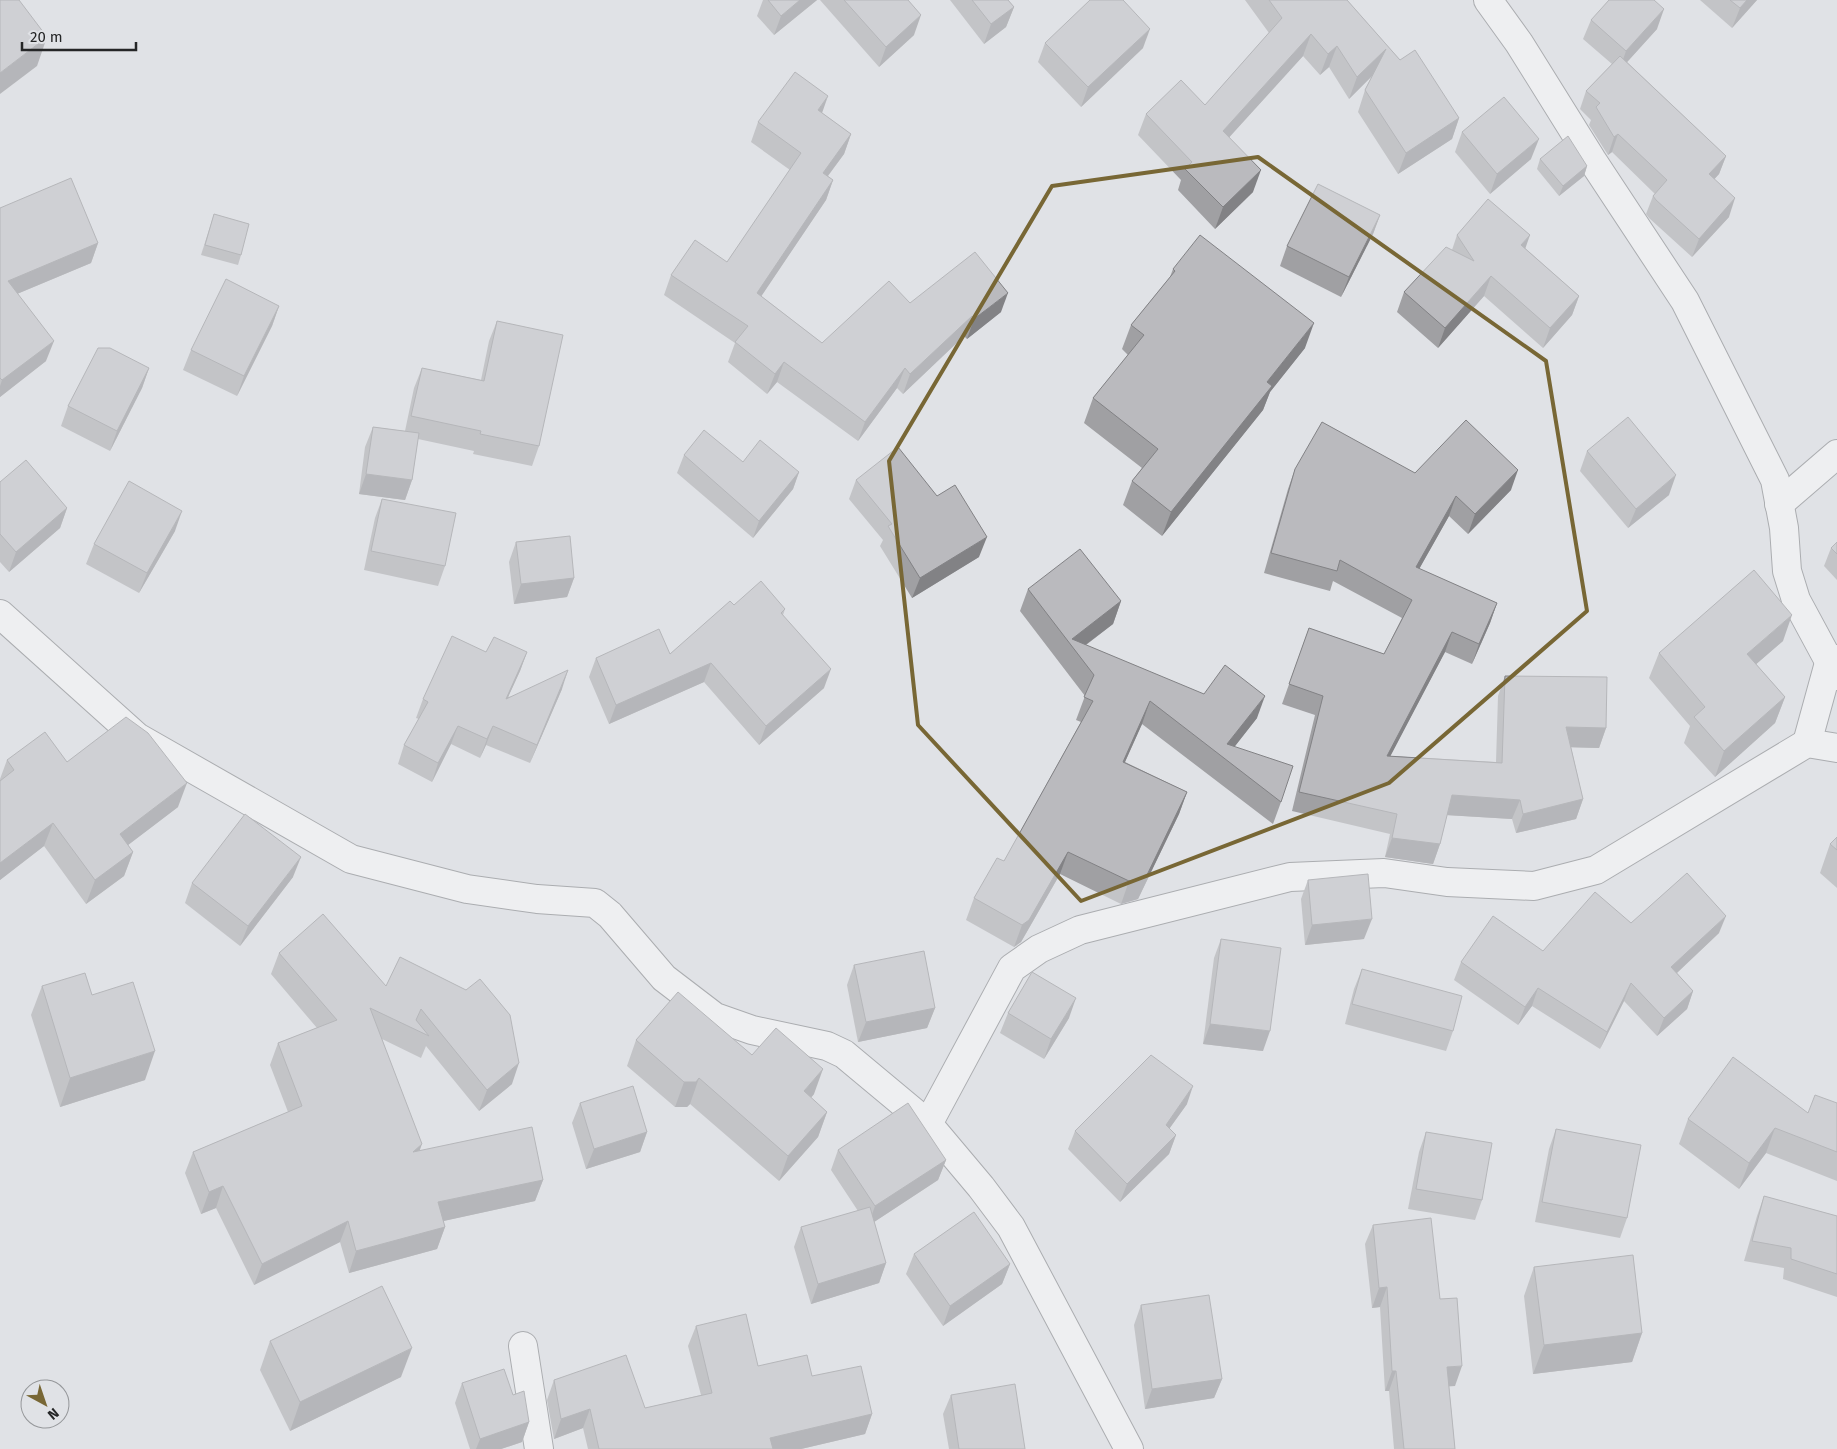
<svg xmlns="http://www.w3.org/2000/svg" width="1837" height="1449" viewBox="0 0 1837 1449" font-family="'Fira Sans',sans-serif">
	<rect width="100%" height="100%" fill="#e0e2e6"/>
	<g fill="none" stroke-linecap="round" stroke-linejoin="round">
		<defs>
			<g id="minor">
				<path d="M1488,0L1519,43L1592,160L1685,301L1775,480L1784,528L1787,571L1796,600L1837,676"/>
				<path d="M1779,504L1837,454"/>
				<path d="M0,614L137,737L351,859L467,889L537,899L595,903L610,915L664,978L715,1017L752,1030L827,1046L844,1054L928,1124L981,1187L1011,1227L1129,1449"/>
				<path d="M1807,743L1829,663L1837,659"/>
				<path d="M928,1124L1012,968L1039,949L1080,930L1290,877L1384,873L1447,882L1534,886L1596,870L1807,743L1837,748"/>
				<path d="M523,1346L539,1449"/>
			</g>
		</defs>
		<!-- minor casing -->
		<use href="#minor" stroke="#6b6d70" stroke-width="30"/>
		<!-- minor -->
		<use href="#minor" stroke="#fff" stroke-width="28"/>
	</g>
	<!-- wall -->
	<g fill="#a0a0a3">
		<path d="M763,0H817L774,35L757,16Z"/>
		<path d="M820,0H908L914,35L879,67Z"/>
		<path d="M950,0H1008L1014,7L1006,27L984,44Z"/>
		<path d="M1245,0H1347L1400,60L1459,118L1452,139L1398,174L1358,112L1365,90L1372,76L1349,99L1329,67L1320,75L1303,56L1229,137L1253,192L1215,229L1178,190L1181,180L1138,135L1146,114L1205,105L1269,33Z"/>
		<path d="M1700,0H1757L1732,28Z"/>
		<path d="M1591,20L1657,29L1627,62L1726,156L1719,174L1714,179L1729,217L1692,257L1649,218L1646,214L1653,196L1655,194L1612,152L1608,155L1589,125L1591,120L1580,109L1586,91L1612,64L1583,39Z"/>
		<path d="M1045,43L1143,48L1081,107L1038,62Z"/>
		<path d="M822,113L851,134L844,154L828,176L833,180L826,200L761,296L822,343L910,303L1001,312L967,339L964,336L903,394L897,388L858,441L777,382L767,394L728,362L735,343L664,295L671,275L727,262L790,170L751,142L758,122Z"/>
		<path d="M1462,132L1531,159L1490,194L1455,152Z"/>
		<path d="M1540,159L1587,166L1584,176L1559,196L1537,169Z"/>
		<path d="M0,208L98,243L91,263L17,294L46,361L0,397Z"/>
		<path d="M214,214L241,255L238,265L201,255Z"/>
		<path d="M1380,215L1373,234L1341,297L1280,266L1287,246Z"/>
		<path d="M1457,235L1525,248L1579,296L1572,315L1543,348L1484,296L1438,348L1397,312L1404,292L1452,250Z"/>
		<path d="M1173,269L1305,348L1270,392L1263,410L1162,536L1123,505L1132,481L1142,468L1084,423L1093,398L1128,355L1122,349L1131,325L1170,277Z"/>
		<path d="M279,306L272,326L237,396L183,370L191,350Z"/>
		<path d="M497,321L539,446L532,466L473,454L474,451L418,439L412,480L405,500L359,494L365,447L373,427L405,431L414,388L422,368L481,380L489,341Z"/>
		<path d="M149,368L142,388L110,451L61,426L68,406Z"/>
		<path d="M1587,451L1669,495L1628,528L1580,471Z"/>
		<path d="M684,455L743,462L799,472L793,489L753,538L677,473Z"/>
		<path d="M1295,469L1415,473L1511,490L1468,534L1449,516L1419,569L1497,603L1490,623L1472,664L1445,652L1390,756L1496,762L1498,696L1505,676L1606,728L1599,748L1571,747L1583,799L1576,819L1516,833L1512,819L1447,815L1440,844L1433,864L1385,857L1390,834L1292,811L1315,715L1282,704L1309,628L1384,654L1402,618L1333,581L1330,591L1264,573L1288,489Z"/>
		<path d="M856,480L979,557L912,598L880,546L883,540L849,499Z"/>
		<path d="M0,482L67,508L60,528L9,572L0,562Z"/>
		<path d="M382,499L445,566L438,586L364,570L375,518Z"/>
		<path d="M175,531L139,593L86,564L94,544Z"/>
		<path d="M516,542L574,578L567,597L514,604L509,562Z"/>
		<path d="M1837,542V580L1824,566L1831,548Z"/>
		<path d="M1028,589L1121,601L1113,624L1086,645L1257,718L1234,747L1281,802L1273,824L1142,724L1125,762L1187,792L1179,814L1138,899L1121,904L1060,874L1021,942L1014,947L966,920L974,898L1004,861L1081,722L1076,720L1085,696L1020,611Z"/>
		<path d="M734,605L785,609L783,615L824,688L759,745L704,682L609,724L589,677L596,658L670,654Z"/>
		<path d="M1783,641L1756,664L1785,697L1775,723L1715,777L1684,743L1690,726L1649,678L1659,653Z"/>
		<path d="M486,652H527L520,671L508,697L562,689L530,763L486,745L480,758L451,744L432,782L398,764L404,745L419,719L416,718L423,699Z"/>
		<path d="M7,760L67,762L178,807L128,845L133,852L124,876L86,904L44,846L0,880V779Z"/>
		<path d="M1837,837V888L1820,873L1830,844Z"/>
		<path d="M293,877L240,946L185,903L192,883Z"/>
		<path d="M1308,880L1364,939L1305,945L1301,899Z"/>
		<path d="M1631,923L1719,933L1677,973L1693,991L1687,1009L1657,1036L1624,1001L1600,1049L1532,1006L1518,1025L1454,980L1461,962L1543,951Z"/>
		<path d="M1221,939L1263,1051L1203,1044L1214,958Z"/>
		<path d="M279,953L386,986L400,957L512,1084L479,1111L426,1046L421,1058L382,1039L420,1150L543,1180L535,1201L443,1221L445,1227L437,1249L349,1273L340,1242L254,1285L216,1208L201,1214L185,1173L193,1152L288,1112L270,1065L278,1043L317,1028L271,974Z"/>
		<path d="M854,965L935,1008L927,1028L858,1042L847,985Z"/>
		<path d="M1362,969L1453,1031L1446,1051L1345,1024L1354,989Z"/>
		<path d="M42,986L92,995L145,1080L60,1107L31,1015Z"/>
		<path d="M1008,1013L1069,1018L1044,1059L1000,1033Z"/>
		<path d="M636,1040L752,1055L814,1094L811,1098L827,1112L818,1137L779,1181L690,1104L687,1107H675L627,1066Z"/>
		<path d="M580,1103L647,1132L640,1152L586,1169L572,1123Z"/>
		<path d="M1837,1103V1181L1766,1153L1739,1189L1679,1144L1688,1119L1808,1113Z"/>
		<path d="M1187,1104L1169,1129L1176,1135L1169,1154L1120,1202L1068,1149L1075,1131Z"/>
		<path d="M1556,1129L1627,1218L1620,1238L1535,1222L1549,1149Z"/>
		<path d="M1426,1132L1482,1200L1475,1220L1408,1209L1419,1152Z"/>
		<path d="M838,1150L946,1160L938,1180L874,1222L886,1263L879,1283L811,1304L794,1247L801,1227L858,1211L831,1170Z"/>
		<path d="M1764,1196L1837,1216V1297L1783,1279L1784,1268L1744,1261L1757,1216Z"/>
		<path d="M1373,1225L1440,1299L1455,1386H1449L1455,1449H1394L1389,1391H1385L1380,1307L1372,1308L1365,1244Z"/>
		<path d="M914,1254L1010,1264L1002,1284L943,1326L906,1274Z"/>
		<path d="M1534,1267L1642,1333L1632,1362L1533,1374L1524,1296Z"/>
		<path d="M1141,1305L1222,1379L1214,1398L1145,1409L1134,1325Z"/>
		<path d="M696,1326L758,1366L812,1376L872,1414L865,1434L801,1449H588L583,1428L554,1439L547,1400L554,1380L645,1408L701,1395L688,1346Z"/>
		<path d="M270,1341L401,1377L290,1431L260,1370Z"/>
		<path d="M462,1383L513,1395L529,1422L522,1442L501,1449H470L455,1403Z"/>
		<path d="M951,1395L1025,1449H949L943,1414Z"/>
	</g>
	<!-- shaded-wall -->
	<g fill="#828285">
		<path d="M800,0H817L774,35L781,16Z"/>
		<path d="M1747,0H1757L1732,28L1740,8Z"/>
		<path d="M1014,7L1006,27L984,44L991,24Z"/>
		<path d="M1664,9L1657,29L1619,71L1626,51Z"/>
		<path d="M921,15L914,35L879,67L886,47Z"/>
		<path d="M1150,29L1143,48L1081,107L1088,87Z"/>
		<path d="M1311,34L1303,56L1215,153L1223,131Z"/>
		<path d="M47,37L37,66L0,94V73Z"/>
		<path d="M1337,46L1329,67L1320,75L1328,54Z"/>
		<path d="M1386,49L1378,70L1349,99L1357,77Z"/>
		<path d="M828,96L821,116L818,110Z"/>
		<path d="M1459,118L1452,139L1398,174L1406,153Z"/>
		<path d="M851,134L844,154L815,193L823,173Z"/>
		<path d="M1618,134L1612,152L1608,155L1614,137Z"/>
		<path d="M1539,139L1531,159L1490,194L1497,174Z"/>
		<path d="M1726,156L1719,174L1702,193L1709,174Z"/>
		<path d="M1587,166L1584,176L1559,196L1563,186Z"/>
		<path d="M1261,170L1253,192L1215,229L1223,207Z"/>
		<path d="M833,180L826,200L750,313L757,293Z"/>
		<path d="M1735,198L1729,217L1692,257L1699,239Z"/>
		<path d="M1380,215L1373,234L1341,297L1349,277Z"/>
		<path d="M1530,235L1523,255L1521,245Z"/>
		<path d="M98,243L91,263L0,301L8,281Z"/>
		<path d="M1491,276L1484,296L1438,348L1445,328Z"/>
		<path d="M1008,293L1001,312L967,339L974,319Z"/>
		<path d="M1579,296L1572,315L1543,348L1550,328Z"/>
		<path d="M279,306L272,326L237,396L244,376Z"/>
		<path d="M972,316L964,336L903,394L910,374Z"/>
		<path d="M1314,323L1305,348L1270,392L1263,410L1162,536L1171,512L1267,382Z"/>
		<path d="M54,341L46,361L0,397V386L2,380Z"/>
		<path d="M784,362L777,382L767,394L775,374Z"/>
		<path d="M149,368L142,388L110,451L117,431Z"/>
		<path d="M905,368L897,388L858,441L865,422Z"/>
		<path d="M1518,470L1511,490L1468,534L1475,514Z"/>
		<path d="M799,472L793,489L753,538L759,521Z"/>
		<path d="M366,474L412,480L405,500L359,494Z"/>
		<path d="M1676,475L1669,495L1628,528L1636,509Z"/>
		<path d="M1456,496L1449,516L1409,587L1416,567Z"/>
		<path d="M67,508L60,528L9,572L16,552Z"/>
		<path d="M182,511L175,531L139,593L147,573Z"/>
		<path d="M987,537L979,557L912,598L920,578Z"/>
		<path d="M574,578L567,597L514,604L521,584Z"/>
		<path d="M1121,601L1113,624L1076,652L1072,639Z"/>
		<path d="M1497,603L1490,623L1472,664L1479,644Z"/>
		<path d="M1792,615L1783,641L1738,680L1747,654Z"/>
		<path d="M1452,632L1445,652L1380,776L1387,756Z"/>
		<path d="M527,652L520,671L499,717L506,699Z"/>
		<path d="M711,663L704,682L609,724L616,705Z"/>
		<path d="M831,669L824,688L759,745L766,726Z"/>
		<path d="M568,670L562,689L530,763L537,745Z"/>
		<path d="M1265,696L1257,718L1225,759L1227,744Z"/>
		<path d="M1785,697L1775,723L1715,777L1724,751Z"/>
		<path d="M1150,701L1142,724L1115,784L1123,762Z"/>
		<path d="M458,726L451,744L432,782L438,763Z"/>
		<path d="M493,726L486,745L480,758L487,739Z"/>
		<path d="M1566,727L1606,728L1599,748L1559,747Z"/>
		<path d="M187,783L178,807L111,858L120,834Z"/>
		<path d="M1187,792L1179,814L1138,899L1121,904L1129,881Z"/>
		<path d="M1452,795L1520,800L1512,819L1445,815Z"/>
		<path d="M1583,799L1576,819L1516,833L1523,814Z"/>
		<path d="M53,823L44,846L0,880V863Z"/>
		<path d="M1392,838L1440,844L1433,864L1385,857Z"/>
		<path d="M133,852L124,876L86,904L95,880Z"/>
		<path d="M1068,852L1060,874L1021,942L1014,947L1022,925Z"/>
		<path d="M301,857L293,877L240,946L248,926Z"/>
		<path d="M1726,916L1719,933L1664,985L1671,967Z"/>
		<path d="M1372,919L1364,939L1305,945L1312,925Z"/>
		<path d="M1631,983L1624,1001L1600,1049L1607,1032Z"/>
		<path d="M1538,988L1532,1006L1518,1025L1525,1007Z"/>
		<path d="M1693,991L1687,1009L1657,1036L1664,1018Z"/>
		<path d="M1076,998L1069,1018L1044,1059L1051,1039Z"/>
		<path d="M935,1008L927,1028L858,1042L866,1022Z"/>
		<path d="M1210,1024L1270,1031L1263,1051L1203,1044Z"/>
		<path d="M155,1051L145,1080L60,1107L70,1078Z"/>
		<path d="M519,1063L512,1084L479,1111L487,1090Z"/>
		<path d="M823,1069L814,1094L794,1117L804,1091Z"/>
		<path d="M699,1078L690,1104L687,1107H675L684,1082Z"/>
		<path d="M1193,1086L1187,1104L1159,1143L1166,1125Z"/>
		<path d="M827,1112L818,1137L779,1181L788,1156Z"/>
		<path d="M1775,1128L1766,1153L1739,1189L1749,1163Z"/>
		<path d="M647,1132L640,1152L586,1169L594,1149Z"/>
		<path d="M1176,1135L1169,1154L1120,1202L1127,1184Z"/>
		<path d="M422,1144L414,1166L413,1152Z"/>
		<path d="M946,1160L938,1180L868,1226L875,1206Z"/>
		<path d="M543,1180L535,1201L430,1224L438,1202Z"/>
		<path d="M223,1186L216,1208L201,1214L209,1192Z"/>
		<path d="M348,1221L340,1242L254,1285L262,1264Z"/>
		<path d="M445,1227L437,1249L349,1273L356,1251Z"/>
		<path d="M886,1263L879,1283L811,1304L818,1284Z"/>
		<path d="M1010,1264L1002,1284L943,1326L950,1306Z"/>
		<path d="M1387,1287L1380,1307L1372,1308L1379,1288Z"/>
		<path d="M1642,1333L1632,1362L1533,1374L1544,1345Z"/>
		<path d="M412,1348L401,1377L290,1431L300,1402Z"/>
		<path d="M1462,1366L1455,1386L1440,1387L1447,1367Z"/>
		<path d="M1392,1371H1396L1389,1391H1385Z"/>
		<path d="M1222,1379L1214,1398L1145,1409L1152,1389Z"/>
		<path d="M590,1409L583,1428L554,1439L561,1419Z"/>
		<path d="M872,1414L865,1434L801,1449H766L770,1438Z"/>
		<path d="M529,1422L522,1442L501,1449H476L480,1439Z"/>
	</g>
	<!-- building -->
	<g fill="#bababe" stroke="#828285">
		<path d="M0,0H19L47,37L0,73Z"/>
		<path d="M768,0H800L781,16Z"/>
		<path d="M844,0H908L921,15L886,47Z"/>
		<path d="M972,0H1008L1014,7L991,24Z"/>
		<path d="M1090,0H1123L1150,29L1088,87L1045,43Z"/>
		<path d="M1269,0H1347L1400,60L1415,50L1459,118L1406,153L1365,90L1386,49L1357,77L1337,46L1328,54L1311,34L1223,131L1261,170L1223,207L1185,169L1192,162L1146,114L1181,80L1205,105L1282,18Z"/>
		<path d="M1609,0H1654L1664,9L1626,51L1591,20Z"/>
		<path d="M1730,0H1747L1740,8Z"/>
		<path d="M1620,56L1726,156L1709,174L1735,198L1699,239L1656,200L1653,196L1667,180L1618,134L1614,137L1596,107L1600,103L1586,91Z"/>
		<path d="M795,72L828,96L818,110L851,134L823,173L833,180L757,293L822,343L889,281L910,303L975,252L1008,293L974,319L972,316L910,374L905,368L865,422L784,362L775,374L735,342L748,326L671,275L695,240L727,262L801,153L758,122Z"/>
		<path d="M1504,97L1539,139L1497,174L1462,132Z"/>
		<path d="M1568,136L1587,166L1563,186L1540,159Z"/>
		<path d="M71,178L98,243L8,281L54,341L2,380L0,378V208Z"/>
		<path d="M1318,184L1380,215L1349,277L1287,246Z"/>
		<path d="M1488,199L1530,235L1521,245L1579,296L1550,328L1491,276L1445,328L1404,292L1446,247L1474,261L1457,235Z"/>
		<path d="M214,214L249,224L241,255L205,245Z"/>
		<path d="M1200,235L1314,323L1267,382L1272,386L1171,512L1132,481L1158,449L1093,398L1144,335L1131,325L1175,271L1173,269Z"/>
		<path d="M226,279L279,306L244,376L191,350Z"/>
		<path d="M497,321L563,335L539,446L480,434L481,431L411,416L422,368L484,381Z"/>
		<path d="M98,348H110L149,368L117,431L68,406Z"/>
		<path d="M1628,417L1676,475L1636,509L1587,451Z"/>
		<path d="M1466,420L1518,470L1475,514L1456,496L1416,567L1497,603L1479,644L1452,632L1387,756L1502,763L1505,676L1607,677L1606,728L1566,727L1583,799L1523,814L1520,800L1452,795L1440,844L1392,838L1397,814L1299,792L1323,696L1289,684L1309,628L1384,654L1412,600L1340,560L1337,571L1271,553L1295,469L1322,422L1415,473Z"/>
		<path d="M373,427L419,433L412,480L366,474Z"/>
		<path d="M704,430L743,462L760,440L799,472L759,521L684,455Z"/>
		<path d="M898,447L937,496L955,485L987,537L920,578L888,526L892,524L856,480Z"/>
		<path d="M26,460L67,508L16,552L0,534V482Z"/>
		<path d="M129,481L182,511L147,573L94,544Z"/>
		<path d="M382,499L456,513L445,566L371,551Z"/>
		<path d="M570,536L574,578L521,584L516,542Z"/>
		<path d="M1837,542V554L1831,548Z"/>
		<path d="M1080,549L1121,601L1072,639L1204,694L1225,665L1265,696L1227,744L1293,766L1281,802L1150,701L1123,762L1187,792L1146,877L1129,881L1068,852L1029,920L1022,925L974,898L997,858L1004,861L1093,701L1084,697L1094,675L1028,589Z"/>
		<path d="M1754,570L1792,615L1747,654L1785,697L1724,751L1694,717L1705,707L1659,653Z"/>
		<path d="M761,581L785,609L781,613L831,669L766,726L711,663L616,705L596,658L659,629L670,654L730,601L734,605Z"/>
		<path d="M452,636L486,652L494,637L527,652L506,699L568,670L537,745L493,726L487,739L458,726L438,763L404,745L428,702L423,699Z"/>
		<path d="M126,717L148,733L187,783L120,834L133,852L95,880L53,823L0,863V781L14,770L7,760L45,732L67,762Z"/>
		<path d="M245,814L301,857L248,926L192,883Z"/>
		<path d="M1837,837V850L1830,844Z"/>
		<path d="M1687,873L1726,916L1671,967L1693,991L1664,1018L1631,983L1607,1032L1538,988L1525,1007L1461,962L1493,916L1543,951L1595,892L1631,923Z"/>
		<path d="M1368,874L1372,919L1312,925L1308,880Z"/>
		<path d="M323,914L386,986L400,957L466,990L480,979L510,1015L519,1063L487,1090L421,1009L416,1020L429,1036L370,1008L422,1144L413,1152L532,1127L543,1180L438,1202L445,1227L356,1251L348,1221L262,1264L223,1186L209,1192L193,1152L302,1106L278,1043L337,1020L279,953Z"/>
		<path d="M1221,939L1281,948L1270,1031L1210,1024Z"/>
		<path d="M924,951L935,1008L866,1022L854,965Z"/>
		<path d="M1362,969L1462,996L1453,1031L1352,1004Z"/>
		<path d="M1032,972L1076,998L1051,1039L1008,1013Z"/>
		<path d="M85,973L92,995L133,982L155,1051L70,1078L42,986Z"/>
		<path d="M678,992L752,1055L776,1028L823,1069L804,1091L827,1112L788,1156L699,1078L696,1082H684L636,1040Z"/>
		<path d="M1151,1055L1193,1086L1166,1125L1176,1135L1127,1184L1075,1131Z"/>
		<path d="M1733,1057L1808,1113L1815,1095L1837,1103V1152L1775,1128L1749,1163L1688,1119Z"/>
		<path d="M633,1086L647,1132L594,1149L580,1103Z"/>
		<path d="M908,1103L946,1160L875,1206L838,1150Z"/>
		<path d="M1556,1129L1641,1145L1627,1218L1542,1202Z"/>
		<path d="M1426,1132L1492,1143L1482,1200L1416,1189Z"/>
		<path d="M1764,1196L1837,1216V1274L1791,1259V1248L1752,1241Z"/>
		<path d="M870,1207L886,1263L818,1284L801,1227Z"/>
		<path d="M974,1212L1010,1264L950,1306L914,1254Z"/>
		<path d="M1431,1218L1440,1299L1457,1298L1462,1366L1447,1367L1455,1449H1404L1396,1371H1392L1387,1287L1379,1288L1373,1225Z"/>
		<path d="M1633,1255L1642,1333L1544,1345L1534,1267Z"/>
		<path d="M382,1286L412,1348L300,1402L270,1341Z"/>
		<path d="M1209,1295L1222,1379L1152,1389L1141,1305Z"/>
		<path d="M746,1314L758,1366L807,1355L812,1376L861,1366L872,1414L770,1438L773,1449H599L590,1409L561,1419L554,1380L626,1355L645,1408L712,1393L696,1326Z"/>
		<path d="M504,1369L513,1395L524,1391L529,1422L480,1439L462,1383Z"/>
		<path d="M1015,1384L1025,1449H959L951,1395Z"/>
	</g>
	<!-- marked area -->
	<path d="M0 0H1837V1449H0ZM1258,157L1546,361L1587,611L1389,783L1081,901L918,725L889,461L1052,186Z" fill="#e0e2e6" fill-opacity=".55" fill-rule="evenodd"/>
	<path fill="none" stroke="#786735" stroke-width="4" stroke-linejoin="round" d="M1258,157L1546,361L1587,611L1389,783L1081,901L918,725L889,461L1052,186Z"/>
	<!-- north arrow -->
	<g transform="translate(45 1404) rotate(140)"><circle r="24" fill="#e0e2e6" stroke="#95979a"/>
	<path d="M0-4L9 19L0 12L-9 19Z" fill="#786735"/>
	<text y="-8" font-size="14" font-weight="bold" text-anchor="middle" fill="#252627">N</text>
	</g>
	<!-- scale -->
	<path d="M22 42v8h114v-8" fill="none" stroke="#252627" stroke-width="2.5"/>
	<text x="30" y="42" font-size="15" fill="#252627" stroke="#e0e2e6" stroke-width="4" paint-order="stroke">20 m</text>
</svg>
